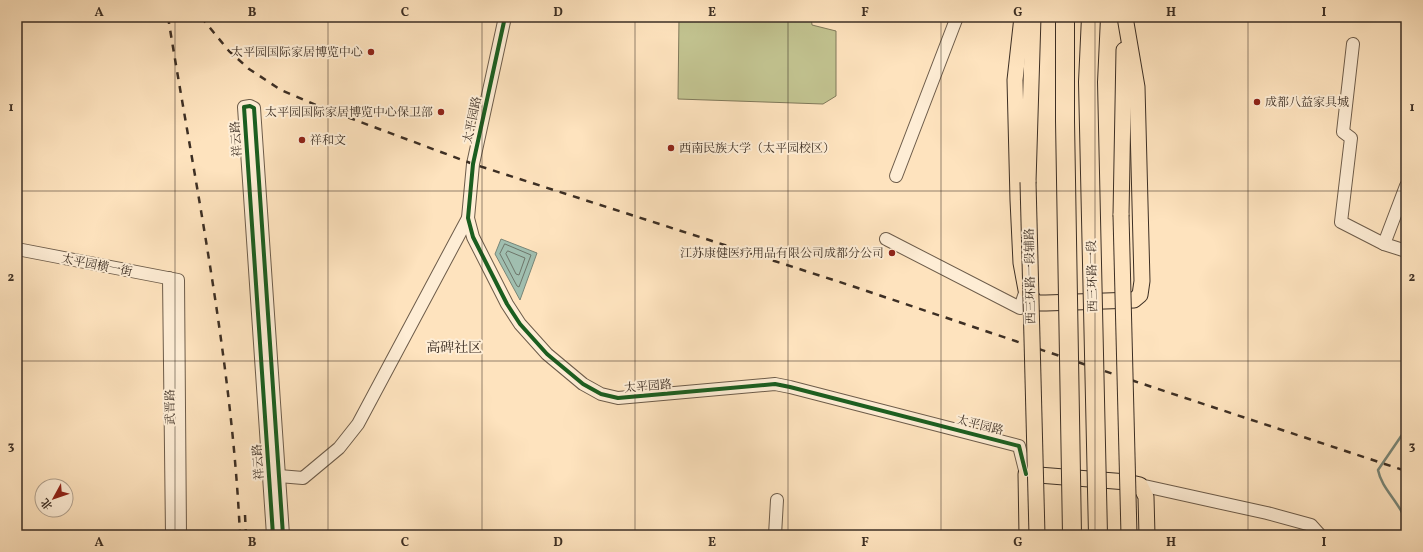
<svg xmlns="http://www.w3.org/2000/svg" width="1423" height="552" viewBox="0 0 1423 552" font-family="Vollkorn,'Noto Serif SC',serif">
	<rect width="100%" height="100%" fill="#fee3be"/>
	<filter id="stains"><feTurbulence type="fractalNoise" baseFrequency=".005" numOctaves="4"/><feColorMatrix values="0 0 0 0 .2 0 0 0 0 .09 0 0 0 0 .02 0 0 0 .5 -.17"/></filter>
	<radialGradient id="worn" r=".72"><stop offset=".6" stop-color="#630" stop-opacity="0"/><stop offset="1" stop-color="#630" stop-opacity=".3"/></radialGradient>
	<!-- green -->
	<path fill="#c2c390" stroke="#80795a" d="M679,17H811L812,25L836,31V96L823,104L678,99Z"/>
	<!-- water -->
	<path fill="#a0beaf" stroke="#788577" d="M501,239L537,253L520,300L495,254Z"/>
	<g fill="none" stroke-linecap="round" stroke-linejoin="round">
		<!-- shore -->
		<g stroke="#6e766a" stroke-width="1">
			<path d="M505,244L531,255L519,287L517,286L500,254Z"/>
			<path d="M508,251L525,258L519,275L516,274L506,254Z"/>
		</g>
		<!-- stream -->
		<path stroke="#788577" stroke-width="2.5" d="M1406,429L1378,470C1382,491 1404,505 1406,526"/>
		<defs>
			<g id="minor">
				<path d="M505,17L473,164L468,218L473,237L507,304L520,324L547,354L583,384L601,394L618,398L775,384L790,387L1019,446L1026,474"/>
				<path d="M1353,44L1343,132L1351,138L1341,222L1384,244L1406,251"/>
				<path d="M896,176L957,17"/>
				<path d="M886,239L1020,308L1026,290"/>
				<path d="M1384,244L1406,186"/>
				<path d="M17,249L178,280L180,535"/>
				<path d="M169,278L172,535"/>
				<path d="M279,476L303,478L339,448L358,424L468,218"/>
				<path d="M1140,485L1267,513L1311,525L1320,535"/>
				<path d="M273,535L244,107L250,106L254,108L283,535"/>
				<path d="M775,535L777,500"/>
			</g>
			<g id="major">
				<path d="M1022,17L1015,80L1018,200L1021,263L1026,290L1036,303H1046L1134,300L1140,295L1142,281L1137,87L1125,17"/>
				<path d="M1028,182L1033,17"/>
				<path d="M1121,215L1124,50"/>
				<path d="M1027,535L1026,474L1127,482L1140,485L1146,497L1147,535"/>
			</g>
		</defs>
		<!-- minor casing -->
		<use href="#minor" stroke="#6d5c4a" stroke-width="14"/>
		<!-- major casing -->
		<use href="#major" stroke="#3d2f24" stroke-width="17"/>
		<!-- minor -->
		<use href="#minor" stroke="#feedd5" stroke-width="12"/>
		<!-- major -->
		<use href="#major" stroke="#fee3be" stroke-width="15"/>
		<!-- rail -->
		<g stroke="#3d2f24" stroke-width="2.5" stroke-dasharray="7 7" stroke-linecap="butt">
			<path d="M168,17C196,189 232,361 240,535"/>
			<path d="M201,17L229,51L249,69L281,90L323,108L473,164L849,285L1134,381L1406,471"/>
			<path d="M245,515L246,535"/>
		</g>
		<defs>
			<g id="major-bridge">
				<path d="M1028,182L1037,535"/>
				<path d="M1121,215L1129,535"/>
			</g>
			<g id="highway-bridge">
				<path d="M1065,17V121L1072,535"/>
				<path d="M1091,17L1088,82L1098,535"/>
			</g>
		</defs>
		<!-- major-bridge casing -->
		<use href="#major-bridge" stroke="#3d2f24" stroke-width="17" stroke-linecap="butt"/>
		<!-- highway-bridge casing -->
		<use href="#highway-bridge" stroke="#3d2f24" stroke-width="20" stroke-linecap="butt"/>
		<!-- major-bridge -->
		<use href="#major-bridge" stroke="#fee3be" stroke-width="15"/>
		<!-- highway-bridge -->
		<use href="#highway-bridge" stroke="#fee3be" stroke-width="18"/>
		<defs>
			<g id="cycleway">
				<path d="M505,17L473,164L468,218L473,237L507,304L520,324L547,354L583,384L601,394L618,398L775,384L790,387L1019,446L1026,474"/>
				<path d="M273,535L244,107L250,106L254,108L283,535"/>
			</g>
		</defs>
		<!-- cycleway casing -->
		<use href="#cycleway" stroke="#feedd5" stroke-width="6"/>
		<!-- cycleway -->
		<use href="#cycleway" stroke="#1b5e20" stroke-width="4"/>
	</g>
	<!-- grid -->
	<path fill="none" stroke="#3d2f24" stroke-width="1" stroke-opacity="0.55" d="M175,17V535M328,17V535M482,17V535M635,17V535M788,17V535M941,17V535M1095,17V535M1248,17V535M17,191H1406M17,361H1406"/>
	<!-- markers -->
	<g fill="#8f2418" stroke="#feedd5" stroke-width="1.5">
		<circle cx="371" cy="52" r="4"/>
		<circle cx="1257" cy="102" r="4"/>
		<circle cx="441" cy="112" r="4"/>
		<circle cx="302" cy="140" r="4"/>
		<circle cx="671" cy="148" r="4"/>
		<circle cx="892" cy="253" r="4"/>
	</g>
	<g text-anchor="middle" stroke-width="4" stroke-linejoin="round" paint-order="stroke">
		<!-- poi labels -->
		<g font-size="12" fill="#3d2f24" stroke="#feedd5" text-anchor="end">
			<text x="363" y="56">太平园国际家居博览中心</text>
			<text x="1265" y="106" text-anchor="start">成都八益家具城</text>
			<text x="433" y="116">太平园国际家居博览中心保卫部</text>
			<text x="310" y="144" text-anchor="start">祥和文</text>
			<text x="679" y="152" text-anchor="start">西南民族大学（太平园校区）</text>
			<text x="884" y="257">江苏康健医疗用品有限公司成都分公司</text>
		</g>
		<!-- street labels -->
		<g font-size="12" fill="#3d2f24" stroke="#feedd5">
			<text transform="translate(472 120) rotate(-78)" y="4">太平园路</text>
			<text transform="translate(236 139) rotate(-94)" y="4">祥云路</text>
			<text transform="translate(97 265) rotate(11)" y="4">太平园横一街</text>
			<text transform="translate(1030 276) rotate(-91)" y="4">西三环路一段辅路</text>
			<text transform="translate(1092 276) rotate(-91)" y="4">西三环路一段</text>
			<text transform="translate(648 386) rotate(-5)" y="4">太平园路</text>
			<text transform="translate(170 407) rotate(-91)" y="4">武晋路</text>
			<text transform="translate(980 425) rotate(14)" y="4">太平园路</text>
			<text transform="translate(258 462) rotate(-94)" y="4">祥云路</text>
		</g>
		<!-- quarter labels -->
		<g font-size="14" fill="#3d2f24" stroke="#feedd5">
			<text x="454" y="352">高碑社区</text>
		</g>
	</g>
	<!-- margin -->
	<rect width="1423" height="552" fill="none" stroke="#fee3be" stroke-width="44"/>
	<!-- north arrow -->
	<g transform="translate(54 498) rotate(230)"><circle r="19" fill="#feedd5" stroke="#b1a18e"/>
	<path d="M0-3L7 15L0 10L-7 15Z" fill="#8f2418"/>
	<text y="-6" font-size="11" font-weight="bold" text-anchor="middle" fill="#3d2f24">北</text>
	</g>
	<rect x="22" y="22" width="1379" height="508" fill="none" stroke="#3d2f24" stroke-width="1.5"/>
	<g font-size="13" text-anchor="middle" font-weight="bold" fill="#3d2f24">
		<text x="99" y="16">A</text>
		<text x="252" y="16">B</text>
		<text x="405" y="16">C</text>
		<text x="558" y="16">D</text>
		<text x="712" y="16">E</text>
		<text x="865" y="16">F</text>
		<text x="1018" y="16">G</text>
		<text x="1171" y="16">H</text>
		<text x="1324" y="16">I</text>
		<text x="11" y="111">1</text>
		<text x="1412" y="111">1</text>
		<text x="11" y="281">2</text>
		<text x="1412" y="281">2</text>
		<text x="11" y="450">3</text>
		<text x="1412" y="450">3</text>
		<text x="99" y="546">A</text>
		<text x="252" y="546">B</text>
		<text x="405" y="546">C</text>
		<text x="558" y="546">D</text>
		<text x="712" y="546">E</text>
		<text x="865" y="546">F</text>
		<text x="1018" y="546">G</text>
		<text x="1171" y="546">H</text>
		<text x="1324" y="546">I</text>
	</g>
	<rect width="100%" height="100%" filter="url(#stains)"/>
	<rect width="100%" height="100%" fill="url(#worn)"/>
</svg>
